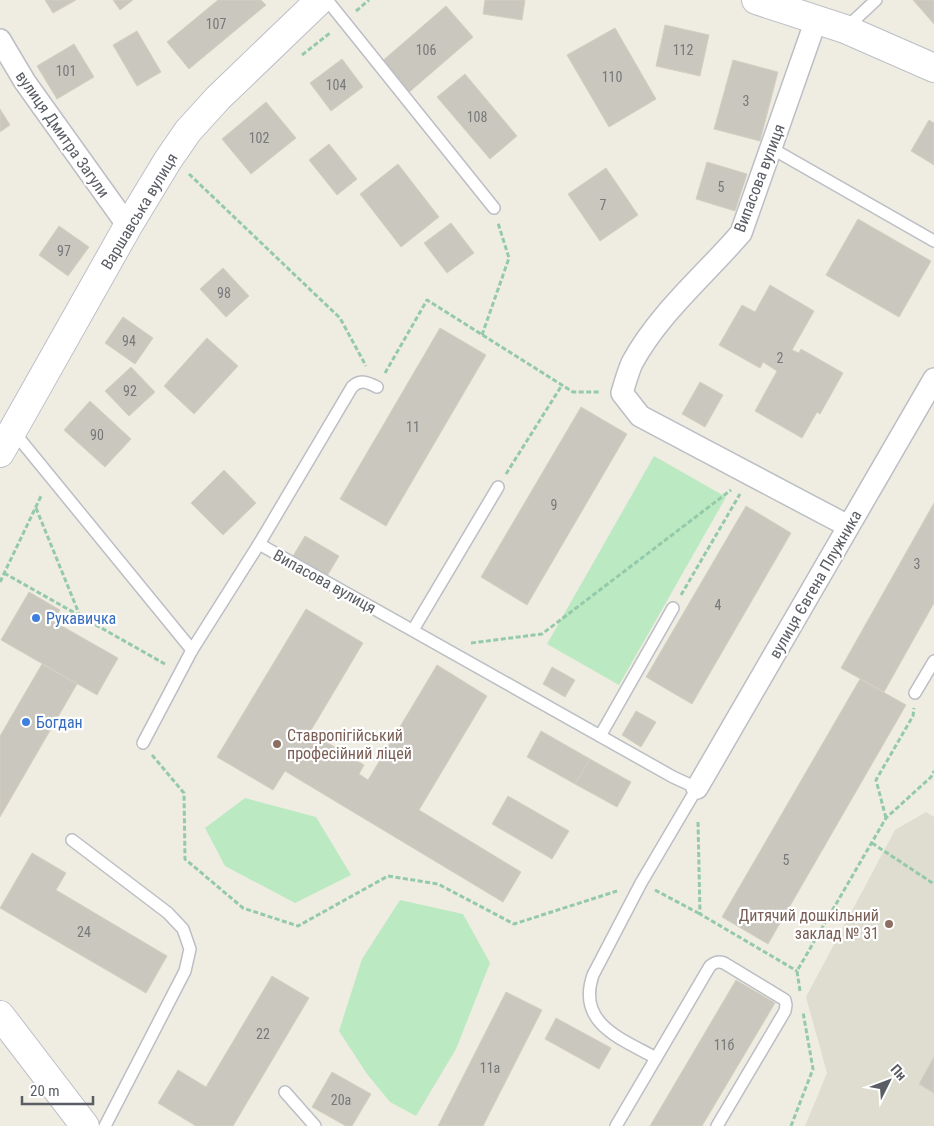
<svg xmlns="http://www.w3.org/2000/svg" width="934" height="1126" viewBox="0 0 934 1126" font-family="'Roboto Condensed',sans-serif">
	<rect width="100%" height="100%" fill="#efede1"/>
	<!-- education -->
	<path fill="#deddd0" d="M926,812L934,817V1126H805L827,1073L806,997L895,830Z"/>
	<!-- green -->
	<g fill="#bbe9c1">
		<path d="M654,456L726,497L619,685L547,644Z"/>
		<path d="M245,798L316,817L351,875L295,903L225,866L205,828Z"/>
		<path d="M400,900L463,914L490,963L456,1049L416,1116L390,1102L367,1074L339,1031L362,959Z"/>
	</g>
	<!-- building -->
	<g fill="#cac7be" stroke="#d4d0bf">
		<path d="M45,0H76L53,13Z"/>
		<path d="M113,0H133L120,10Z"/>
		<path d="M218,0H261L266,5L189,69L167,42Z"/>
		<path d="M485,0H525L522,20L483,14Z"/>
		<path d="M913,0H934V24Z"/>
		<path d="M446,6L473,37L407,94L380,63Z"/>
		<path d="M665,25L709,35L700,76L656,66Z"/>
		<path d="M615,28L656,99L609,127L567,55Z"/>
		<path d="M137,31L161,72L137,86L113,45Z"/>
		<path d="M74,44L94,77L57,99L37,66Z"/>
		<path d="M342,59L363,87L331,111L310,83Z"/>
		<path d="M733,60L778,72L760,141L714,129Z"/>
		<path d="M465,74L517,136L490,159L437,97Z"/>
		<path d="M266,102L296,138L251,174L222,139Z"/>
		<path d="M0,109L10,125L0,132Z"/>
		<path d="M929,120L934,123V165L911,151Z"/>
		<path d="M329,144L357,179L337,195L309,160Z"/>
		<path d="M707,162L747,174L735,211L696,199Z"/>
		<path d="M398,164L439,217L401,247L360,194Z"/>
		<path d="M606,168L638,215L600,241L568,194Z"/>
		<path d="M858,219L931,261L899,317L826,275Z"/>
		<path d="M451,223L474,253L447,273L424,243Z"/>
		<path d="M59,226L89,247L68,276L39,255Z"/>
		<path d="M223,268L249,296L226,317L200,289Z"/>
		<path d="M770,285L814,311L792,350L799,353L801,349L843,373L820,414L817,412L802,438L755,411L777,371L763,362L760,368L719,345L742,305L755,312Z"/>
		<path d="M123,317L153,338L135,364L105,343Z"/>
		<path d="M440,328L486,355L386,526L340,499Z"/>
		<path d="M207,338L238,366L194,414L164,386Z"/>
		<path d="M131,367L155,392L129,416L105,391Z"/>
		<path d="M700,382L723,395L705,427L682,414Z"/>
		<path d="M90,401L131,439L105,467L64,430Z"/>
		<path d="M581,407L627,434L527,605L481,577Z"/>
		<path d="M224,470L256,503L223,535L191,503Z"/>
		<path d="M934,503V603L884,692L841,668Z"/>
		<path d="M746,506L791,533L692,704L646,677Z"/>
		<path d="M305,536L339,556L327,576L293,556Z"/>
		<path d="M29,592L60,610L53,621L118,658L97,695L1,640Z"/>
		<path d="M306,609L363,643L310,732L364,765L359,774L368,780L437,665L487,696L419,810L521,872L503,902L285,771L273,790L217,757Z"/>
		<path d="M42,664L77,684L0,817V736Z"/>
		<path d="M552,667L575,680L565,697L543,684Z"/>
		<path d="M860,679L906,705L768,944L722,917Z"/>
		<path d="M636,711L656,722L641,747L622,735Z"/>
		<path d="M541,731L590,759L575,784L527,757Z"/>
		<path d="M590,759L631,782L617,807L575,784Z"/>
		<path d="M508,796L569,831L552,859L492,824Z"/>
		<path d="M32,853L66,873L56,890L167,956L146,993L0,908Z"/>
		<path d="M272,976L309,998L233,1126H196L158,1103L178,1070L206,1087Z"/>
		<path d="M736,980L775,1003L702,1126H650Z"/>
		<path d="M506,992L542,1010L483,1126H438Z"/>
		<path d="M556,1018L611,1048L599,1069L545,1039Z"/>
		<path d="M934,1057V1093L919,1084Z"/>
		<path d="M332,1072L371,1094L352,1126H346L312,1107Z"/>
	</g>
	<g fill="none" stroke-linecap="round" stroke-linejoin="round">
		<defs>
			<g id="lane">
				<path d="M327,0L494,208"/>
				<path d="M846,28L876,0"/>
				<path d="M771,148L934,241"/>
				<path d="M13,431L192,650L259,544L673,777L697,788L641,883L593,975C576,1024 622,1039 656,1058L616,1126"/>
				<path d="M259,544L352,387C360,379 367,382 377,387"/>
				<path d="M413,630L498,487"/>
				<path d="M915,693L934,661"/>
				<path d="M600,736L673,608"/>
				<path d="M143,743L192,650"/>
				<path d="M72,840L168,913L183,929L190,949L185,971L105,1126"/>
				<path d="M656,1058L710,966C715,962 718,961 724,963L785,1000L786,1005L785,1011L717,1126"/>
				<path d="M285,1092L315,1126"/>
			</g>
			<g id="street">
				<path d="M816,20L741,233C705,275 659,313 632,363C628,372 625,383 622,393L640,416L848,526"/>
				<path d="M0,40L25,82L128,226"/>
				<path d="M697,788L934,379"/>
			</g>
			<g id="secondary">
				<path d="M756,0L845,29L934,68"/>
				<path d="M0,453L128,226L168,160L188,131L218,98L320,0"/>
				<path d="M0,1015L85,1126"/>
			</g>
		</defs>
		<!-- lane casing -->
		<use href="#lane" stroke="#bcbec5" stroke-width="14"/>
		<!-- street casing -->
		<use href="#street" stroke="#bcbec5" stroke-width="24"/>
		<!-- secondary casing -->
		<use href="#secondary" stroke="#bcbfc7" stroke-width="30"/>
		<!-- path -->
		<g stroke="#94caaa" stroke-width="3" stroke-dasharray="5 2.5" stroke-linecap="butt">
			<path d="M356,11L369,0"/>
			<path d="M302,55L330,33"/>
			<path d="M189,174L340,318L366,366"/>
			<path d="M482,335L509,258L498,223"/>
			<path d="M385,373L427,300L573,392H600"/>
			<path d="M506,474L562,385"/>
			<path d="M36,508L80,616"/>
			<path d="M4,573L165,664"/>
			<path d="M0,582L42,494"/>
			<path d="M681,595L740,494"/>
			<path d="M471,643L542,634L731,490"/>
			<path d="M152,755L184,793L185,859L243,908L298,926L388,876L438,884L514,924L617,891"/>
			<path d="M886,818L876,780L913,716L914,708"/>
			<path d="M698,822L700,914L797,971"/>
			<path d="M872,843L934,884"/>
			<path d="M655,890L700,914"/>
			<path d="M800,991L797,971L886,818L931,777L934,771"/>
			<path d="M791,1126L813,1069L803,1012"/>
		</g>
		<!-- lane -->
		<use href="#lane" stroke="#fff" stroke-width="11"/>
		<!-- street -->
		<use href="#street" stroke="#fff" stroke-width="21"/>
		<!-- secondary -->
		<use href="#secondary" stroke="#fff" stroke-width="28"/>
	</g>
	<!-- markers -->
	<g fill="#3f7fe0" stroke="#fff" stroke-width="2">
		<circle cx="36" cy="618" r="5"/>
		<circle cx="26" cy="722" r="5"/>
	</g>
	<g fill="#8d6e63" stroke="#fff" stroke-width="2">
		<circle cx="277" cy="744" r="5"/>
		<circle cx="889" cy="924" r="5"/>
	</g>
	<g text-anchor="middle" stroke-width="4.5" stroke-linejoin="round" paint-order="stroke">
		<!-- number labels -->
		<g font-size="14" fill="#76787a">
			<text x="216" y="29">107</text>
			<text x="426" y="55">106</text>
			<text x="683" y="55">112</text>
			<text x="66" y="76">101</text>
			<text x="612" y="82">110</text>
			<text x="336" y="90">104</text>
			<text x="746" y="106">3</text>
			<text x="477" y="122">108</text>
			<text x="259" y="143">102</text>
			<text x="721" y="192">5</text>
			<text x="603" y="210">7</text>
			<text x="64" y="256">97</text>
			<text x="224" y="298">98</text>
			<text x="129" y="346">94</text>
			<text x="780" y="363">2</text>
			<text x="130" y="396">92</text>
			<text x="413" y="432">11</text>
			<text x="97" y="440">90</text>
			<text x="554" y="510">9</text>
			<text x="917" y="569">3</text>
			<text x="718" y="610">4</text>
			<text x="786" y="865">5</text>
			<text x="84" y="937">24</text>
			<text x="263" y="1039">22</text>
			<text x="724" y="1050">11б</text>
			<text x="490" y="1073">11а</text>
			<text x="341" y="1105">20а</text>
		</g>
		<!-- street labels -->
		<g font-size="16" fill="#5a5d64" stroke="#fff">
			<text transform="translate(63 134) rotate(55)" y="6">вулиця Дмитра Загули</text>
			<text transform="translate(759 178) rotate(-69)" y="6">Випасова вулиця</text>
			<text transform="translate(139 211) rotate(-59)" y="6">Варшавська вулиця</text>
			<text transform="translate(325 581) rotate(29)" y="6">Випасова вулиця</text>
			<text transform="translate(815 584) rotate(-60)" y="6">вулиця Євгена Плужника</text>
		</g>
		<!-- shop labels -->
		<g font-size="16" fill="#366cbe" stroke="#fff" text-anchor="start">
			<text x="46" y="624">Рукавичка</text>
			<text x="36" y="728">Богдан</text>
		</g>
		<!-- education labels -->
		<g font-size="16" fill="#785e54" stroke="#fff" text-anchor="start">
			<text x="287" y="741">Ставропігійський<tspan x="287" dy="18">професійний ліцей</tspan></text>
			<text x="879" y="921" text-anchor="end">Дитячий дошкільний<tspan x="879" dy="18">заклад № 31</tspan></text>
		</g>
	</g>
	<!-- north arrow -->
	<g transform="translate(889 1081) rotate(48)" stroke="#ffffff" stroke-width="4" paint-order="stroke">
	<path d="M0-4L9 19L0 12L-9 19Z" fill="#5a5d64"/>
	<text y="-8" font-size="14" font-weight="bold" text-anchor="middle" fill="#5a5d64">Пн</text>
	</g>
	<!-- scale -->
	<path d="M22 1096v8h71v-8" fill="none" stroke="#5a5d64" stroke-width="2.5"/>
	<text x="30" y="1096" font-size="15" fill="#5a5d64" stroke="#ffffff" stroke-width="4" paint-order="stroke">20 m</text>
</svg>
